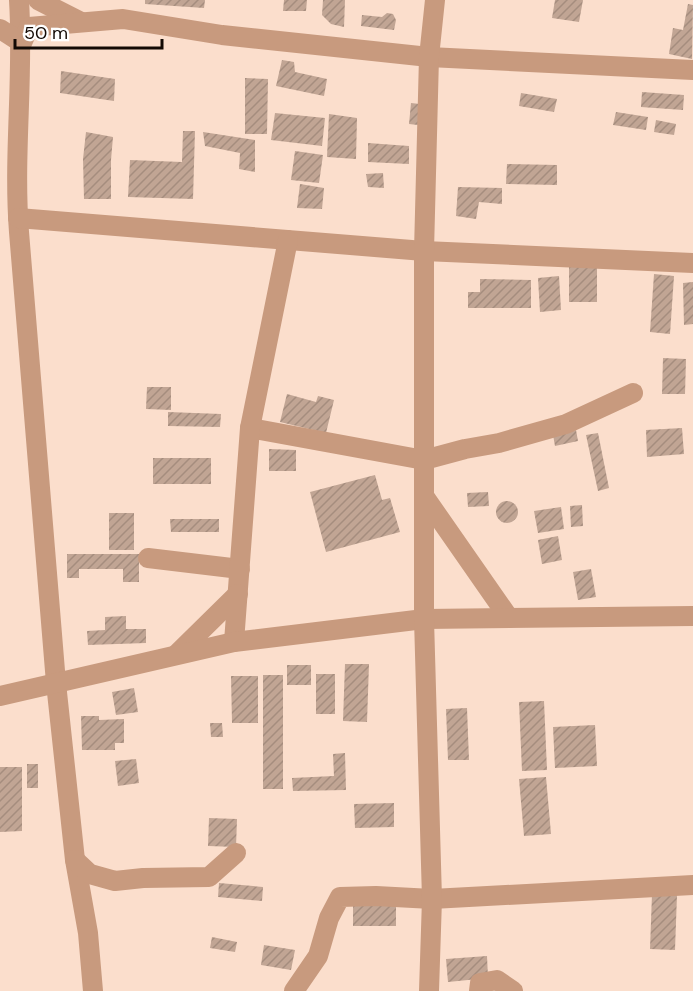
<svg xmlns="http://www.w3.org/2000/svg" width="693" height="991" viewBox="0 0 693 991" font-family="'DM Sans',sans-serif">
	<defs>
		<pattern id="building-hatch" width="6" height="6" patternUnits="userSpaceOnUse" patternTransform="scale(1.5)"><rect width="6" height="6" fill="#c1a594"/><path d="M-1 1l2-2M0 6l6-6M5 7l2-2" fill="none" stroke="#a58d7e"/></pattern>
	</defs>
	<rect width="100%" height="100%" fill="#fbdecc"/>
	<!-- building -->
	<g fill="url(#building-hatch)">
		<path d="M145,0H205L204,8L145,4Z"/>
		<path d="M284,0H307L306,11H283Z"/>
		<path d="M323,0H345L344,27L331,24L322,15Z"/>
		<path d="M555,0H583L579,22L552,18Z"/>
		<path d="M688,4L693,5L692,59L669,54L673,28L683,30Z"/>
		<path d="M387,13L393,14L396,20L394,30L361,26L362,15L382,17Z"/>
		<path d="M282,60L294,62L295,72L327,79L324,96L276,86Z"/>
		<path d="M61,71L115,79L114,101L60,93Z"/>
		<path d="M245,78L268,79L267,134H245Z"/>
		<path d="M642,92L684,95L683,110L641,107Z"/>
		<path d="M521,93L557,99L554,112L519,106Z"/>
		<path d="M411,103L420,104L418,125L409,124Z"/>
		<path d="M616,112L648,117L646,130L613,125Z"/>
		<path d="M275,113L325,118L322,146L271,140Z"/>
		<path d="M329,114L357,118L356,159L327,157Z"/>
		<path d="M656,120L676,124L674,135L654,132Z"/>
		<path d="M183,131H195L193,199L128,197L130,160L182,162Z"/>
		<path d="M86,132L113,137L111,160V199H84L83,159Z"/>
		<path d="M203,132L255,140V172L239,169L240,153L205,146Z"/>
		<path d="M368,143L409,146V164L368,162Z"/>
		<path d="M295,151L323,155L319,183L291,180Z"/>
		<path d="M507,164L557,165V185L506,184Z"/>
		<path d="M383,173L384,188L368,187L366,174Z"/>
		<path d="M300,184L324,188L322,209L297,208Z"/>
		<path d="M458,187L502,188V204L479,202L476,219L456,216Z"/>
		<rect x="569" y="267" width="28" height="35"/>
		<path d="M654,274L674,276L670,334L650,332Z"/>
		<path d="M559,276L561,310L540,312L538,278Z"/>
		<path d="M480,279L531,280V308H468V292H480Z"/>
		<path d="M693,282V324L684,325L683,283Z"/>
		<path d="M663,358L686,359L685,394H662Z"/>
		<path d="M147,387H171V410L146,409Z"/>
		<path d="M287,394L316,402L318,396L334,400L326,433L280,422Z"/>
		<path d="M168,412L221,414L220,427L168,426Z"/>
		<path d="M682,428L684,454L647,457L646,430Z"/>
		<path d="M576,430L578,441L555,446L553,435Z"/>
		<path d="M598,433L609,488L598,491L586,435Z"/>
		<path d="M269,449L296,450V471H269Z"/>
		<rect x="153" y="458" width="58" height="26"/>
		<path d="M375,475L382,500L390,498L400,532L326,552L310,492Z"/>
		<path d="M488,492L489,506L468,507L467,493Z"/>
		<circle cx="507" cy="512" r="11"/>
		<path d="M582,505L583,526L571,527L570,506Z"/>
		<path d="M561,507L564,529L538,533L534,511Z"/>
		<rect x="109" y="513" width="25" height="37"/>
		<path d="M170,519H219V532H171Z"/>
		<path d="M558,536L562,560L542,564L538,540Z"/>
		<path d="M67,554H139V582H123V569H79V578H67Z"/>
		<path d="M591,569L596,597L578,600L573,572Z"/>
		<path d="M126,616V629H146V643L88,645L87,631L105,630V617Z"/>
		<path d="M345,664H369L367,722L343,721Z"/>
		<rect x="287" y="665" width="24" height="20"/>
		<rect x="316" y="674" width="19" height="40"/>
		<rect x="263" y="675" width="20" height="114"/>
		<path d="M231,676H258V723H232Z"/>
		<path d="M134,688L138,712L116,715L112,692Z"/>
		<path d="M544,701L547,770L522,771L519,702Z"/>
		<path d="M467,708L469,760H448L446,709Z"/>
		<path d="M81,716H99V720L124,719V743H115V750H82Z"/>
		<path d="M210,723H222L223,737H211Z"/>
		<path d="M595,725L597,766L555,768L553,727Z"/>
		<path d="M345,753L346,790L293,791L292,778L334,776L333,754Z"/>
		<path d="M136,759L139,783L118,786L115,761Z"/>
		<rect x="27" y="764" width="11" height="24"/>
		<path d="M0,767H22V831L0,832Z"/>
		<path d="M546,777L551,834L524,836L519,779Z"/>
		<path d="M394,803V827L355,828L354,804Z"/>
		<path d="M209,818L237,819L236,847L208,846Z"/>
		<path d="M219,883L263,887L262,901L218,897Z"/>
		<path d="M652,894L677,895L675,950L650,949Z"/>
		<rect x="353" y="906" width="43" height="20"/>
		<path d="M212,937L237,942L235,952L210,948Z"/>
		<path d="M264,945L295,950L291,970L261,965Z"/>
		<path d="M487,956L488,978L448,982L446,959Z"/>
	</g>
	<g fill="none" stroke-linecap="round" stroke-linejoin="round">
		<!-- street -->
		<g stroke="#c89a7e" stroke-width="20">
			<path d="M19,0C24,77 13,155 19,232L56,683L75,860L88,933L93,991"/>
			<path d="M38,0L81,22"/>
			<path d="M0,29L22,43L29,27L123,19L222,35L429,57L693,70"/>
			<path d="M18,218L424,251L693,263"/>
			<path d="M250,428L424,460L465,449L499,443L566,424L633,393"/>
			<path d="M424,496L509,618"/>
			<path d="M148,558L240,569"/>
			<path d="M234,642L250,428L288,240"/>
			<path d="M177,654L238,594"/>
			<path d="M0,696L234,642L424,619L693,616"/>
			<path d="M75,860L90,874L115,881L143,878L209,877L236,853"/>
			<path d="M294,991L318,956L329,918L340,897L376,896L432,899L693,885"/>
			<path d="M429,991L432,899L424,619V251L429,57L435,0"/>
			<path d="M479,991L480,983L497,980L513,991"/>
		</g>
	</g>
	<!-- scale -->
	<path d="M15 39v9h147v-9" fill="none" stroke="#130a05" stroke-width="3"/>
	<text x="24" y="39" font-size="18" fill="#130a05" stroke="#ffffff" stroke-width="4.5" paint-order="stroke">50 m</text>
</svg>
